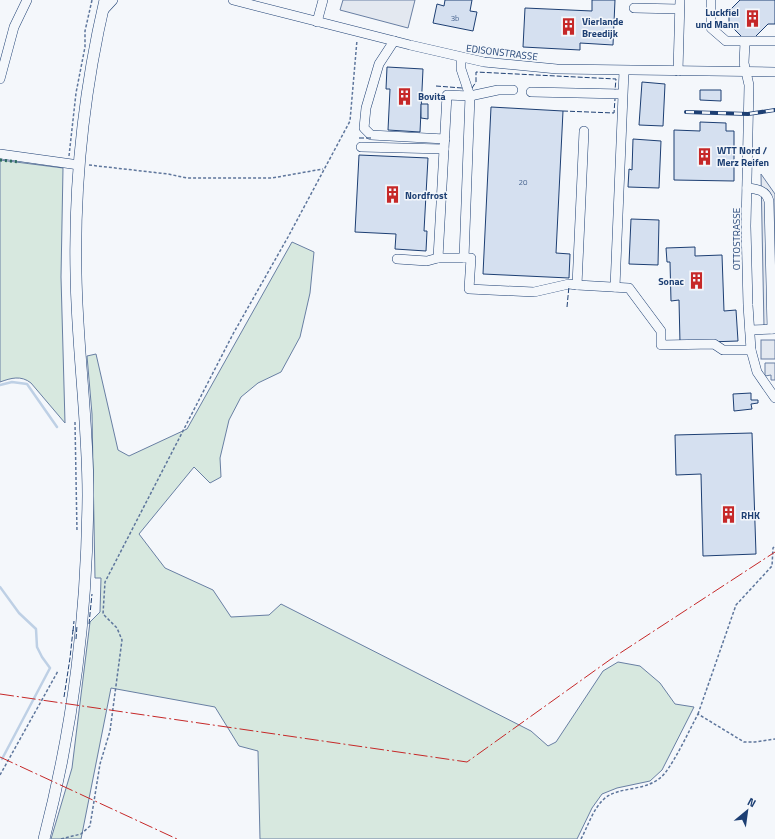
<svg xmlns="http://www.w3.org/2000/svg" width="775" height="839" viewBox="0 0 775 839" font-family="'Titillium Web',sans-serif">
	<rect width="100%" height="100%" fill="#f4f7fb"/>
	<!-- green -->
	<g fill="#d7e8df" stroke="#687fa3">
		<path d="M0,160L63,168L61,277L65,423L31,383C21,375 11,378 0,382Z"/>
		<path d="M292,242L314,252L310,293L300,337L281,372L258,383L241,397L229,420L220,458L221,477L210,483L194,467L139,534L165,568L213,590L231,617L269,615L281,604L531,731L548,746L556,742L603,671L618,662L640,666L660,683L675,704L694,707L662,770L650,781L617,788L602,794L592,808L577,839H260L258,751L239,746L215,707L111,688L81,839H51L72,768L90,622L100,612L101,578H95L92,414L87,356L96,354L118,450L129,456L187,429Z"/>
	</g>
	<!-- parking -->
	<g fill="#e3e8f0" stroke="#687fa3">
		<path d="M343,0H415L408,28L340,10Z"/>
		<path d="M761,174L775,194V327H764Z"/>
		<rect x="761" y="340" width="14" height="19"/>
		<path d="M765,363H775V380H771V375L765,376Z"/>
	</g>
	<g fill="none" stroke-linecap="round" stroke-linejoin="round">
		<!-- stream -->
		<g stroke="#bed0e5" stroke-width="2.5">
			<path d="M0,385L12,382L27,384L57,427"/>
			<path d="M0,587L19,613L36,629L37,647L42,657L50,668L2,759"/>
		</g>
	</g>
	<!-- building -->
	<g fill="#d5e0f0" stroke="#1d3f73">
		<path d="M445,0H472L470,11L477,12L473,31L433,23L437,4L444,6Z"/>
		<path d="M592,0H615L613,45L580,43V50L523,47L525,8L592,11Z"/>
		<path d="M740,0H775V24H768L755,37H742L729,24V11Z"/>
		<path d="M387,67L423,69L420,132L388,130L390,89H386Z"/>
		<path d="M642,82L665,84L663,126L639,125Z"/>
		<path d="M700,90H721V101L700,100Z"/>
		<path d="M421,104H428V119L421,118Z"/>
		<path d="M491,107L563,111L556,253L570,254L569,278L483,274Z"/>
		<path d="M700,122L726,123V131H734V181L674,180V130L700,131Z"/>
		<path d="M633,139L661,141L659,188L628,187L629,169L632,170Z"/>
		<path d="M359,155L428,158L424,231H427L426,251L395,249L396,234L355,232Z"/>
		<path d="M631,219L659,220L658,265L629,264Z"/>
		<path d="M695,247V256L722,255L724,311L736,310L738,341L680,343L679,300L671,301L670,262H667L666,248Z"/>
		<path d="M751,393V400H758V403L751,404L752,409L734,411L733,394Z"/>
		<path d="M752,433L756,554L703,556L701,474L676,475L675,435Z"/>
	</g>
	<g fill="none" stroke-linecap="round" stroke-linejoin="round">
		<defs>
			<g id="minor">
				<path d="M233,0L410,45L484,62L557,69L775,72"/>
				<path d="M711,0V28L726,41H775"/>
				<path d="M634,8L679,9"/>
				<path d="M102,12L113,0"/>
				<path d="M317,22L323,0"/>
				<path d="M394,41L379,64L366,108L364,128L371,135L445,139"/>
				<path d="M745,42L744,63L749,85L746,226L748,305L751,350L757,372L775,398"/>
				<path d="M461,58V69L470,96L464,258H471L469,289L534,292L569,284L577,285L584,131"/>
				<path d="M678,71L680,0"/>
				<path d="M0,79L14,27L27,0"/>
				<path d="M531,92L622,94"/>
				<path d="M361,147L444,149"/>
				<path d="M0,154L79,165"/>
				<path d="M747,188C757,189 766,190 769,201L772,329"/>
				<path d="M464,258H438L447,95L470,96L498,90H513"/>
				<path d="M397,259L427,261L438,258"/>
				<path d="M577,285L629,288L661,331V345L714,344L723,350H751"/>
				<path d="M615,287L624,71"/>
				<path d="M750,330L775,329"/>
			</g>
			<path id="major" d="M44,839C74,723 87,614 88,495C88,421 77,347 76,274C74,182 84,90 105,0"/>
		</defs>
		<!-- minor casing -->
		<use href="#minor" stroke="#1d3f73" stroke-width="10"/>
		<!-- major casing -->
		<use href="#major" stroke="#1d3f73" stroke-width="12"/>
		<!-- path -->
		<g stroke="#5e769c" stroke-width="1.5" stroke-dasharray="3 2" stroke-linecap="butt">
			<path d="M69,156L76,93L85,47V31L92,0"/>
			<path d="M89,165L168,174L187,178H272L323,169"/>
			<path d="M75,422L77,532"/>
			<path d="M698,714L736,605L772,566L773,548L775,546"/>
			<path d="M0,775L58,671"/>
			<path d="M61,839L81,834L90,826L100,764L110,731L122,640L117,628L103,614L105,582L233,334L288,237L350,121L357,40"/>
			<path d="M581,839C588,826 593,809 604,799C619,785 649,793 665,773C676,759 689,731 698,714L744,742H755L775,739"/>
		</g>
		<!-- minor -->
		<use href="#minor" stroke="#f4f7fb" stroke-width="9"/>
		<!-- major -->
		<use href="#major" stroke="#f4f7fb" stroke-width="11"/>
		<defs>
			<path id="rail" d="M686,112L748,114L775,110"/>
		</defs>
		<!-- rail casing -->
		<use href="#rail" stroke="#1d3f73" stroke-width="4"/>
		<!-- rail -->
		<use href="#rail" stroke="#f4f7fb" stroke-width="2.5" stroke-dasharray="8" stroke-linecap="butt"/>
		<!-- hedge -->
		<path stroke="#2c6c60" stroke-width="3" stroke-dasharray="2 3" stroke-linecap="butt" d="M0,160L19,162"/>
		<!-- fence -->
		<g stroke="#1d3f73" stroke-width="1" stroke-dasharray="5 2" stroke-linecap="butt">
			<path d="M436,86L462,88"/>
			<path d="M472,88L476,82V72L616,79L615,90"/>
			<path d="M563,111L614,113L615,99"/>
			<path d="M359,138H371"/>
			<path d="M567,307L569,286"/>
			<path d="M89,624L92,594"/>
			<path d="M73,631L74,621"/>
			<path d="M76,639L77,626"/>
			<path d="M64,697L70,658L73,630"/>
		</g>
		<!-- power -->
		<g stroke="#c62828" stroke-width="1" stroke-dasharray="14 3 2 3" stroke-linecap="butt">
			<path d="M0,694L467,762L611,659L775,552"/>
			<path d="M0,757L177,839"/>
		</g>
	</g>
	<!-- icons -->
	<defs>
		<symbol id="building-bare" viewBox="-9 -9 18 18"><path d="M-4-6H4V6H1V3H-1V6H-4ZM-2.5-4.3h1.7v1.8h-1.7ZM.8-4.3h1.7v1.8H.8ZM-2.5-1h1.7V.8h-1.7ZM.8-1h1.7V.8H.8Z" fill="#c62828" stroke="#f4f7fb" stroke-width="2.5" paint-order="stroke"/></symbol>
	</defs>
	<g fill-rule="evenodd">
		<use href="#building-bare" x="740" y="6" width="25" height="25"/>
		<use href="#building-bare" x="556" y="14" width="25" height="25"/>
		<use href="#building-bare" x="392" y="84" width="25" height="25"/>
		<use href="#building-bare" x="692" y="144" width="25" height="25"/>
		<use href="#building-bare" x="380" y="182" width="25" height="25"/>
		<use href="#building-bare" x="684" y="268" width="25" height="25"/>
		<use href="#building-bare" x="716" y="502" width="25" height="25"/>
	</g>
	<g text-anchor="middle" stroke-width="3" stroke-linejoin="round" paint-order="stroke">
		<!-- number labels -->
		<g font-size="8" fill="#4b6792">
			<text x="455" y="21">3b</text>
			<text x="523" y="185">20</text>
		</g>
		<!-- poi labels -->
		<g font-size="10" font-weight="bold" fill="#1d3f73" stroke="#f4f7fb" text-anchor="start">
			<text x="739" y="16" text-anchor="end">Luckfiel<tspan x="739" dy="12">und Mann</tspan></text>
			<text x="582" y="25">Vierlande<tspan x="582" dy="12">Breedijk</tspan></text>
			<text x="418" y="100">Bovita</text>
			<text x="717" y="154">WTT Nord /<tspan x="717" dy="12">Merz Reifen</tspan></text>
			<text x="405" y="199">Nordfrost</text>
			<text x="684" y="285" text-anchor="end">Sonac</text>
			<text x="741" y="519">RHK</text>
		</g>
		<!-- street labels -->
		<g font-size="10" fill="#1d3f73" stroke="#f4f7fb">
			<text transform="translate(502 52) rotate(7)" y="4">EDISONSTRASSE</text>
			<text transform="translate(736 239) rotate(-90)" y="4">OTTOSTRASSE</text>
		</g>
	</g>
	<!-- north arrow -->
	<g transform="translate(747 811) rotate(29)" stroke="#f4f7fb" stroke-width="3" paint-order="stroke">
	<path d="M0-3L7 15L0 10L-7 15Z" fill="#1d3f73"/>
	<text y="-6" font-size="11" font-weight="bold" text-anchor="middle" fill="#1d3f73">N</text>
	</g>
</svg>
